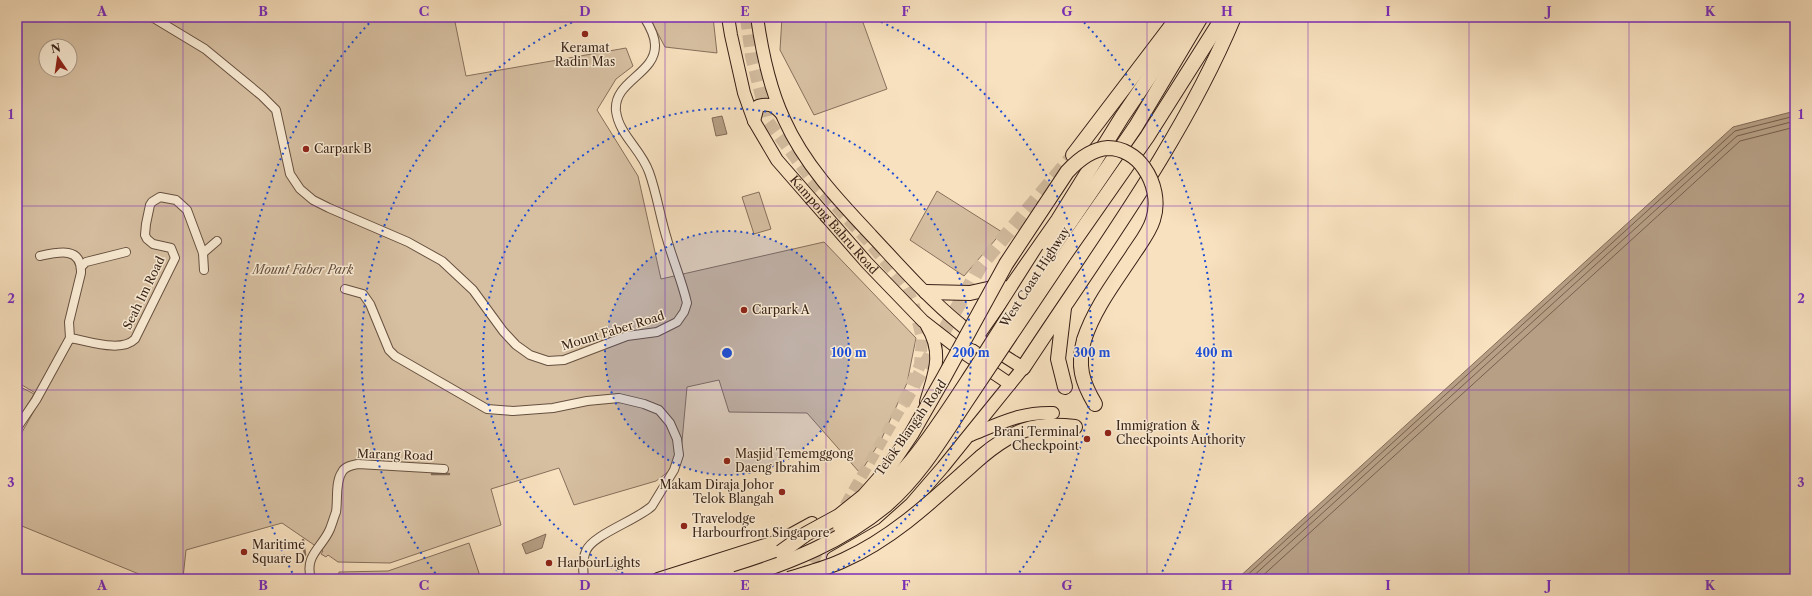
<svg xmlns="http://www.w3.org/2000/svg" width="1812" height="596" viewBox="0 0 1812 596" font-family="'Libre Caslon Text',serif">
	<rect width="100%" height="100%" fill="#f8e1bf"/>
	<filter id="stains"><feTurbulence type="fractalNoise" baseFrequency=".005" numOctaves="4"/><feColorMatrix values="0 0 0 0 .2 0 0 0 0 .09 0 0 0 0 .02 0 0 0 .5 -.17"/></filter>
	<radialGradient id="worn" r=".72"><stop offset=".6" stop-color="#630" stop-opacity="0"/><stop offset="1" stop-color="#630" stop-opacity=".3"/></radialGradient>
	<!-- green -->
	<g fill="#d7c0a2" stroke="#86705c" fill-rule="evenodd">
		<path d="M17,17H454L466,76L626,48L633,66L616,79L597,110L638,176L661,279L824,242L916,338L907,383L881,440L860,473L807,413L729,412L719,380L687,387L680,463L656,481L574,505L559,468L491,489L501,525L390,563L338,562L328,555L326,557L321,554L323,551L282,523L186,550L183,578L151,579L17,524V441L42,397L17,382ZM46,46H70V70H46Z"/>
		<path d="M649,17H713L717,53L665,47Z"/>
		<path d="M782,17H861L887,89L814,115L780,50Z"/>
		<path d="M937,191L1002,232L964,276L910,240Z"/>
		<path d="M759,192L771,229L754,234L742,197Z"/>
		<path d="M17,385L34,394L17,422Z"/>
		<path d="M469,543L481,579H338L339,572L388,571Z"/>
	</g>
	<!-- water -->
	<g fill="#b69f85" stroke="#836c58">
		<path d="M1795,111V579H1237L1733,127Z"/>
		<path d="M722,116L727,134L716,136L712,118Z"/>
		<path d="M546,534L542,548L526,554L522,544Z"/>
	</g>
	<g fill="none" stroke-linecap="round" stroke-linejoin="round">
		<!-- shore -->
		<g stroke="#765f4d" stroke-width="1">
			<path d="M1243,579L1735,131L1795,116"/>
			<path d="M1250,579L1737,136L1795,121"/>
			<path d="M1259,579L1740,141L1795,127"/>
		</g>
		<!-- stream -->
		<g stroke="#836c58" stroke-width="2.5">
			<path d="M432,474H449"/>
			<path d="M303,540L305,555"/>
		</g>
		<!-- secondary-tunnel -->
		<path stroke="#d1ba9d" stroke-width="11" stroke-dasharray="11 5.5" stroke-linecap="butt" d="M804,577L903,404"/>
		<!-- primary-tunnel -->
		<path stroke="#d1ba9d" stroke-width="12" stroke-dasharray="12 6" stroke-linecap="butt" d="M746,17L751,56L767,120L811,179L868,241L904,284L913,302L922,338L920,365L903,404"/>
		<!-- highway-tunnel -->
		<path stroke="#d1ba9d" stroke-width="14" stroke-dasharray="14 7" stroke-linecap="butt" d="M903,404L981,265L1070,159"/>
		<defs>
			<g id="street">
				<path d="M152,17L205,49L262,96L276,110L290,174L300,189L313,200L329,208L408,242L442,261L473,290L503,331L516,345L530,355L548,361L564,360L627,336L657,332L677,322L684,312L687,303C682,281 673,261 667,239C660,217 657,194 649,172C641,149 619,135 616,111C613,81 656,74 655,45C655,36 649,25 644,17"/>
				<path d="M203,253L217,241"/>
				<path d="M81,267L86,262L126,252"/>
				<path d="M345,289L363,294L370,304L389,350L395,356L487,409L513,411L553,408L587,401L619,398L644,404L659,410L670,423L677,439L679,455L674,470L652,506C637,520 592,535 586,551C582,560 583,570 584,579"/>
				<path d="M70,338C89,341 121,353 135,339L175,258L171,248L153,244L147,239L145,235L146,224L150,205L152,202L160,197L176,200L187,210L203,253L204,270"/>
				<path d="M17,428L36,400L70,338L69,322L81,273C82,246 58,252 40,256"/>
				<path d="M311,579C304,555 322,548 330,529C332,524 334,517 336,512C338,500 335,482 342,472C345,466 353,465 358,464L444,469"/>
			</g>
			<g id="primary">
				<path id="s1" d="M728,17L731,35L744,93L754,121L777,160L867,263L923,321L964,353L1010,384"/>
				<path d="M757,17C762,52 769,87 784,119C804,164 838,200 871,235C900,266 928,298 961,325C980,342 1002,354 1023,368L943,467L911,504L883,529L833,558"/>
				<path d="M754,121L758,106C769,103 773,105 781,113"/>
				<path d="M926,402C934,374 944,354 927,326"/>
				<path d="M971,435C1000,423 1021,412 1053,413"/>
				<path d="M658,579L781,540L812,523"/>
			</g>
			<g id="highway">
				<path d="M1073,155L1178,17"/>
				<path d="M1049,253L1136,126L1201,17"/>
				<path d="M1063,257L1147,137L1223,17"/>
				<path d="M926,292L970,293L1001,286"/>
				<path d="M1064,308L1058,359L1065,387"/>
				<path d="M976,337L1058,220L1122,117L1190,17"/>
				<path d="M1084,340C1077,366 1082,382 1095,404"/>
				<path d="M1023,368C1097,255 1182,142 1234,17"/>
				<path d="M981,457C1012,431 1033,422 1075,427"/>
				<path d="M693,579L781,552"/>
			</g>
		</defs>
		<!-- street casing -->
		<use href="#street" stroke="#665040" stroke-width="10"/>
		<!-- primary casing -->
		<use href="#primary" stroke="#361f15" stroke-width="14"/>
		<!-- highway casing -->
		<use href="#highway" stroke="#361f15" stroke-width="16"/>
		<!-- street -->
		<use href="#street" stroke="#faecd5" stroke-width="8"/>
		<!-- primary -->
		<use href="#primary" stroke="#f8e1bf" stroke-width="12"/>
		<!-- highway -->
		<use href="#highway" stroke="#f8e1bf" stroke-width="14"/>
		<defs>
			<g id="highway-bridge">
				<path d="M840,526C900,489 938,426 976,368C1000,330 1025,291 1049,253"/>
				<path d="M781,552L806,534L839,516L864,496L887,470L912,433L943,379L1006,264L1067,172C1078,160 1091,149 1108,148C1122,148 1136,156 1144,168C1154,182 1159,202 1153,220C1149,233 1139,245 1132,256C1114,283 1094,309 1084,340"/>
				<path d="M736,579C791,562 841,542 886,505C920,476 943,436 967,400C999,352 1031,305 1063,257"/>
				<path d="M789,579C808,573 827,568 844,560C897,536 938,495 981,457"/>
			</g>
		</defs>
		<!-- highway-bridge casing -->
		<use href="#highway-bridge" stroke="#361f15" stroke-width="16" stroke-linecap="butt"/>
		<!-- highway-bridge -->
		<use href="#highway-bridge" stroke="#f8e1bf" stroke-width="14"/>
	</g>
	<!-- grid -->
	<path fill="none" stroke="#7b2cbf" stroke-width="1" stroke-opacity="0.55" d="M183,17V579M343,17V579M504,17V579M665,17V579M826,17V579M986,17V579M1147,17V579M1308,17V579M1469,17V579M1629,17V579M17,206H1795M17,390H1795"/>
	<!-- distance rings -->
	<circle cx="727" cy="353" r="122" fill="#1d4ed8" fill-opacity=".12"/>
	<g fill="none" stroke="#1d4ed8" stroke-width="2" stroke-dasharray="2 4">
		<circle cx="727" cy="353" r="122"/>
		<path d="M634 578A244 244 0 1 1 820 578"/>
		<path d="M439 578A365 365 0 0 1 584 17M870 17A365 365 0 0 1 1015 578"/>
		<path d="M295 578A487 487 0 0 1 374 18M1080 18A487 487 0 0 1 1159 578"/>
	</g>
	<!-- markers -->
	<g fill="#8f2418" stroke="#faecd5" stroke-width="1.5">
		<circle cx="585" cy="34" r="4"/>
		<circle cx="306" cy="149" r="4"/>
		<circle cx="744" cy="310" r="4"/>
		<circle cx="1108" cy="433" r="4"/>
		<circle cx="1087" cy="439" r="4"/>
		<circle cx="727" cy="461" r="4"/>
		<circle cx="782" cy="492" r="4"/>
		<circle cx="684" cy="526" r="4"/>
		<circle cx="244" cy="552" r="4"/>
		<circle cx="549" cy="563" r="4"/>
	</g>
	<g text-anchor="middle" stroke-width="3" stroke-linejoin="round" paint-order="stroke">
		<!-- poi labels -->
		<g font-size="12" fill="#361f15" stroke="#faecd5" text-anchor="start">
			<text x="585" y="52" text-anchor="middle">Keramat<tspan x="585" dy="14">Radin Mas</tspan></text>
			<text x="314" y="153">Carpark B</text>
			<text x="752" y="314">Carpark A</text>
			<text x="1116" y="430">Immigration &amp;<tspan x="1116" dy="14">Checkpoints Authority</tspan></text>
			<text x="1079" y="436" text-anchor="end">Brani Terminal<tspan x="1079" dy="14">Checkpoint</tspan></text>
			<text x="735" y="458">Masjid Tememggong<tspan x="735" dy="14">Daeng Ibrahim</tspan></text>
			<text x="774" y="489" text-anchor="end">Makam Diraja Johor<tspan x="774" dy="14">Telok Blangah</tspan></text>
			<text x="692" y="523">Travelodge<tspan x="692" dy="14">Harbourfront Singapore</tspan></text>
			<text x="252" y="549">Maritime<tspan x="252" dy="14">Square D</tspan></text>
			<text x="557" y="567">HarbourLights</text>
		</g>
		<!-- street labels -->
		<g font-size="12" fill="#361f15" stroke="#faecd5">
			<text dy="4" stroke="none"><textPath href="#s1" startOffset="239">Kampong Bahru Road</textPath></text>
			<text transform="translate(1035 277) rotate(-57)" y="4">West Coast Highway</text>
			<text transform="translate(144 293) rotate(-64)" y="4">Seah Im Road</text>
			<text transform="translate(613 331) rotate(-17)" y="4">Mount Faber Road</text>
			<text transform="translate(911 428) rotate(-55)" y="4">Telok Blangah Road</text>
			<text transform="translate(395 455) rotate(2)" y="4">Marang Road</text>
		</g>
		<!-- park labels -->
		<g font-size="12" font-style="italic" fill="#664f3f" stroke="#faecd5">
			<text x="303" y="274">Mount Faber Park</text>
		</g>
	</g>
	<circle cx="727" cy="353" r="6" fill="#1d4ed8" stroke="#faecd5" stroke-width="2"/>
	<g font-size="12" text-anchor="middle" font-weight="bold" fill="#1d4ed8" stroke="#faecd5" stroke-width="3" stroke-linejoin="round" paint-order="stroke">
		<text x="849" y="357">100 m</text>
		<text x="971" y="357">200 m</text>
		<text x="1092" y="357">300 m</text>
		<text x="1214" y="357">400 m</text>
	</g>
	<!-- margin -->
	<rect width="1812" height="596" fill="none" stroke="#f8e1bf" stroke-width="44"/>
	<!-- north arrow -->
	<g transform="translate(58 58) rotate(347)"><circle r="19" fill="#faecd5" stroke="#ac9a88"/>
	<path d="M0-3L7 15L0 10L-7 15Z" fill="#8f2418"/>
	<text y="-6" font-size="11" font-weight="bold" text-anchor="middle" fill="#361f15">N</text>
	</g>
	<rect x="22" y="22" width="1768" height="552" fill="none" stroke="#7b2cbf" stroke-width="1.5"/>
	<g font-size="13" text-anchor="middle" font-weight="bold" fill="#7b2cbf">
		<text x="102" y="16">A</text>
		<text x="263" y="16">B</text>
		<text x="424" y="16">C</text>
		<text x="585" y="16">D</text>
		<text x="745" y="16">E</text>
		<text x="906" y="16">F</text>
		<text x="1067" y="16">G</text>
		<text x="1227" y="16">H</text>
		<text x="1388" y="16">I</text>
		<text x="1549" y="16">J</text>
		<text x="1710" y="16">K</text>
		<text x="11" y="119">1</text>
		<text x="1801" y="119">1</text>
		<text x="11" y="303">2</text>
		<text x="1801" y="303">2</text>
		<text x="11" y="487">3</text>
		<text x="1801" y="487">3</text>
		<text x="102" y="590">A</text>
		<text x="263" y="590">B</text>
		<text x="424" y="590">C</text>
		<text x="585" y="590">D</text>
		<text x="745" y="590">E</text>
		<text x="906" y="590">F</text>
		<text x="1067" y="590">G</text>
		<text x="1227" y="590">H</text>
		<text x="1388" y="590">I</text>
		<text x="1549" y="590">J</text>
		<text x="1710" y="590">K</text>
	</g>
	<rect width="100%" height="100%" filter="url(#stains)"/>
	<rect width="100%" height="100%" fill="url(#worn)"/>
</svg>
